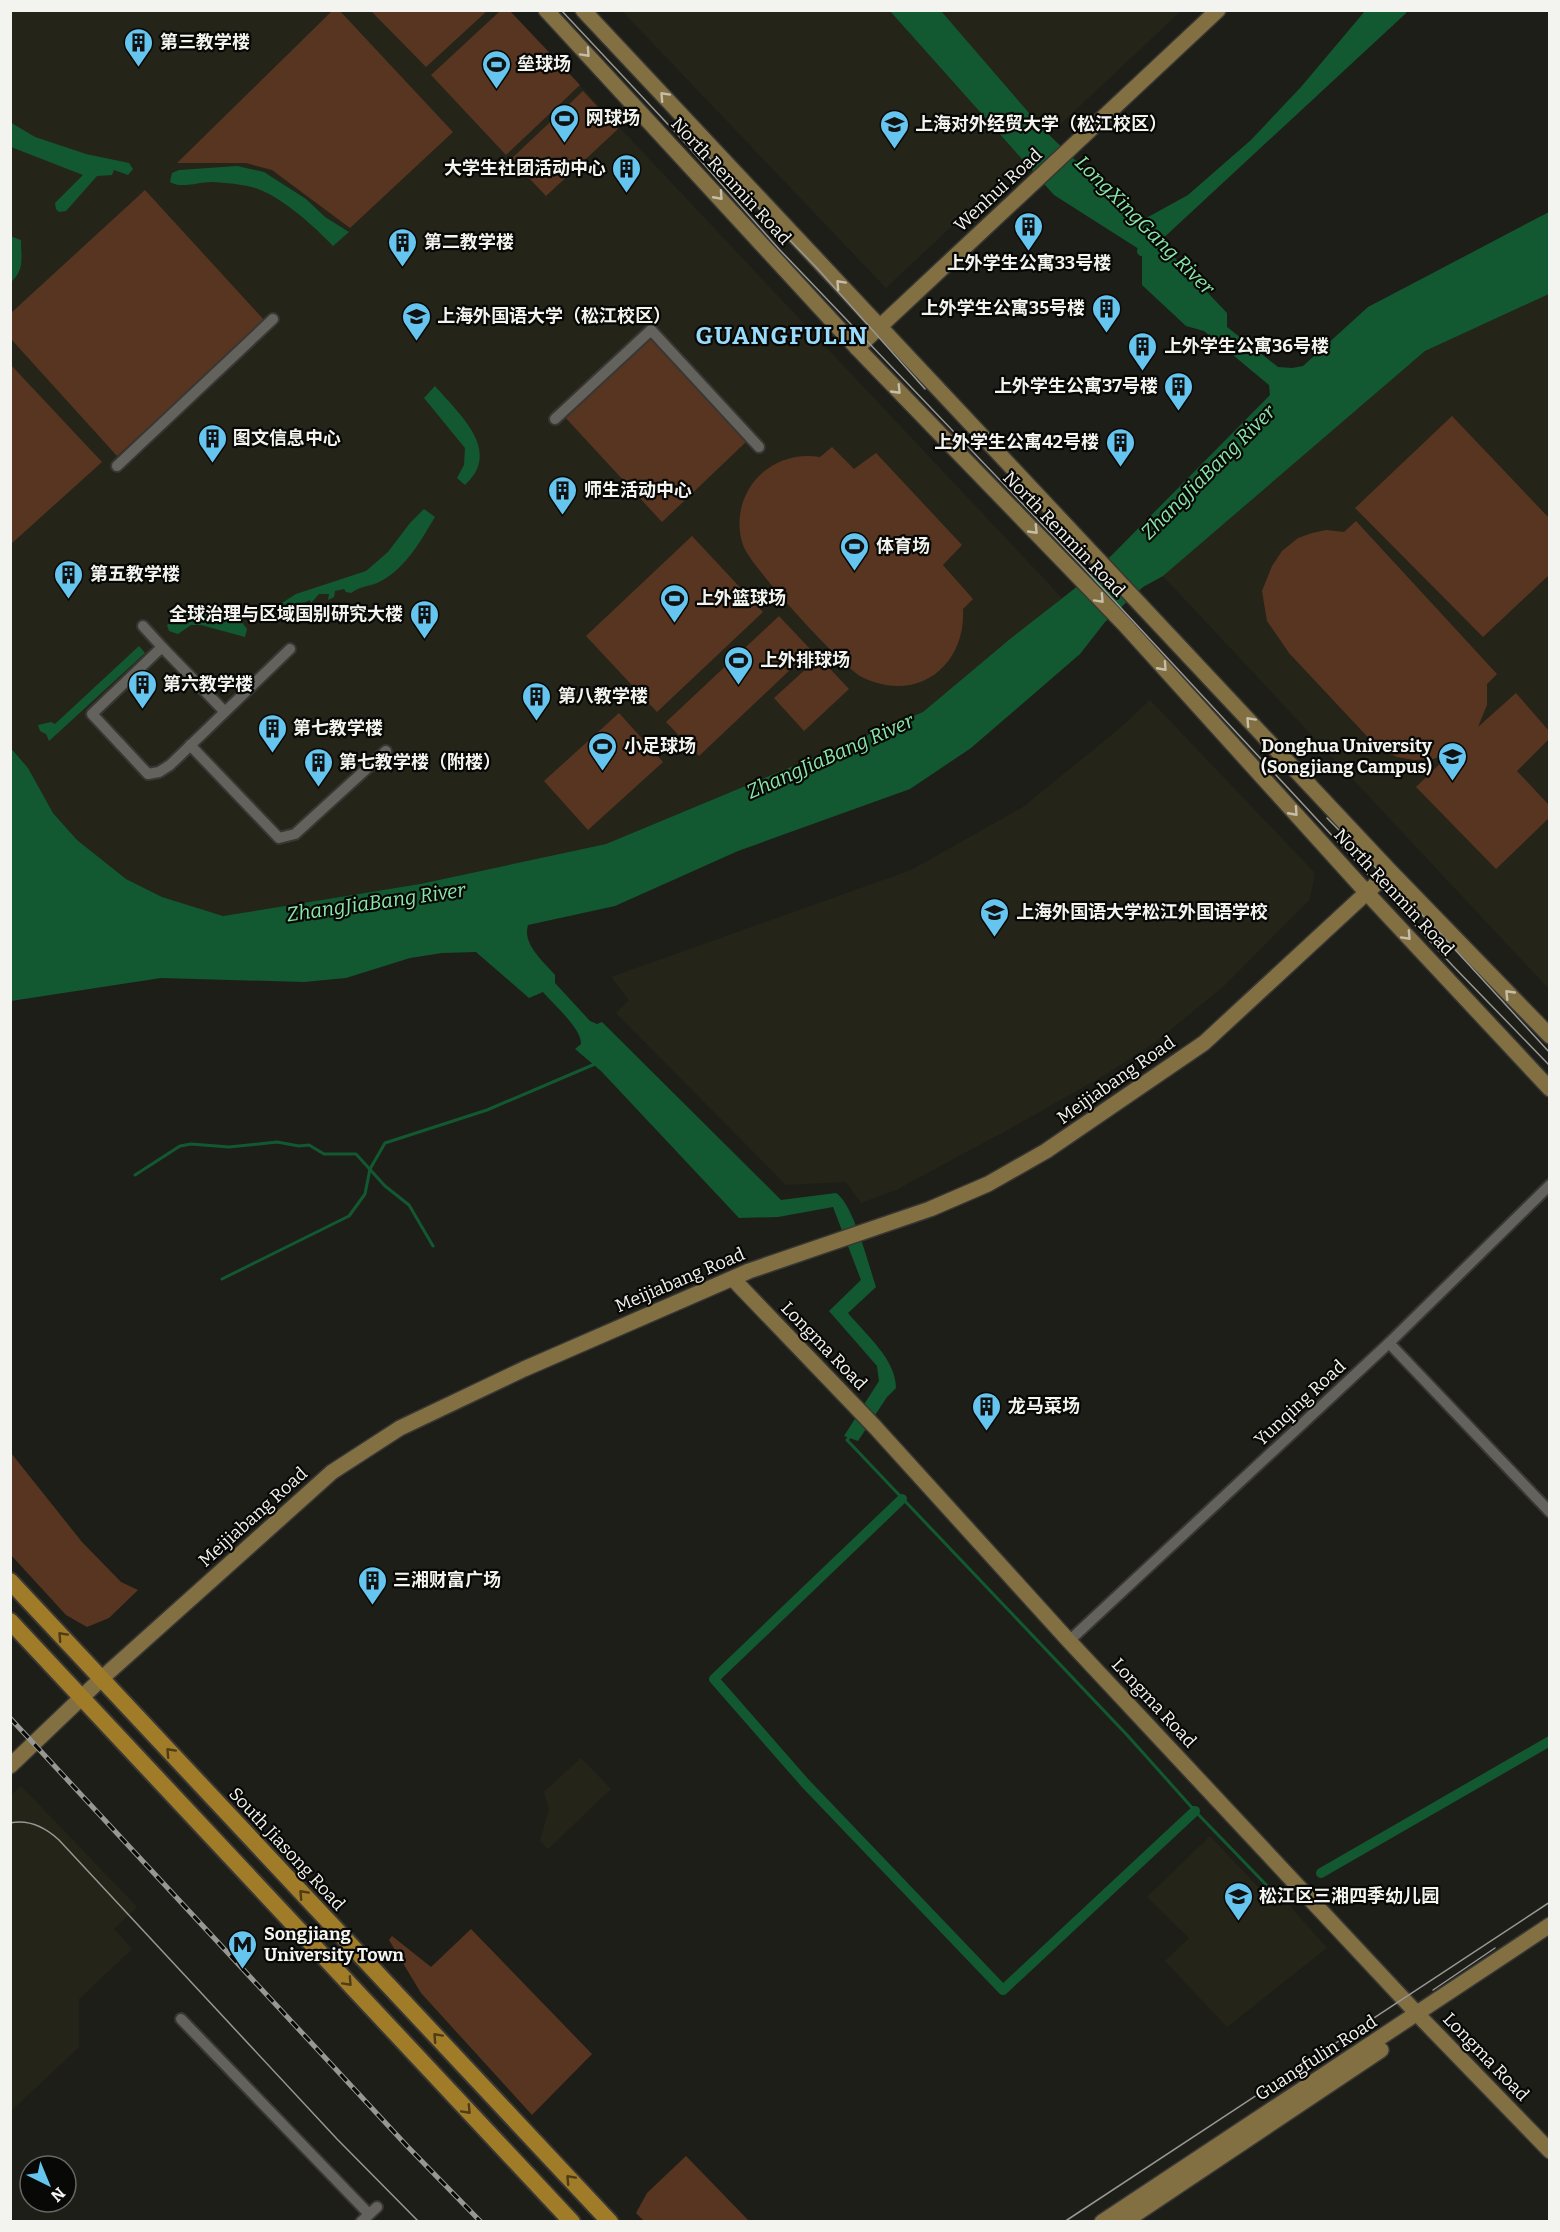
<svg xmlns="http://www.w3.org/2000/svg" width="1560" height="2232" viewBox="0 0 1560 2232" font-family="Bitter,'Noto Sans SC',serif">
	<rect width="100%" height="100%" fill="#1e1e19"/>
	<!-- built -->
	<g fill="#252419">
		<path d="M10,11H510L1062,598L923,712L606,844L420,884L223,916L162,897L126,879L77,840L53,813L28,768L11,747Z"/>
		<path d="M622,11H1181L886,288Z"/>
		<path d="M1549,294V989L1163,576L1425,351Z"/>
		<path d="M1150,700L1315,873L1310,899L1225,985L1157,1041L1105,1075L1013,1127L896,1190L861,1203L846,1182L786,1185L616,1013L629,1000L611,977L911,870L1023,807L1120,728Z"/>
		<path d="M581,1758L611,1789L548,1849L540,1841L549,1809L544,1792Z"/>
		<path d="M21,1786L137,1907L114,1929L132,1949L79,1999V2047L11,2111L10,1796Z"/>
		<path d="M1210,1836L1276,1906L1289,1905L1327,1948L1227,2027L1165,1961L1189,1938L1147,1897Z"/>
	</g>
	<!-- green -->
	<g fill="#573520">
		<path d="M333,10L340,11L453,132L350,228L272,170L246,163H177Z"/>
		<path d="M371,11H487L426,67Z"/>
		<path d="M500,11H510L580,85L506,155L431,75Z"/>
		<path d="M583,91L618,129L546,196L511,159Z"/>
		<path d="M145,190L265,321L117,456L11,339V313Z"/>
		<path d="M648,336L746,442L662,522L563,415Z"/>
		<path d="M10,364L102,462L11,544H10Z"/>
		<path d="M1452,416L1549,518V575L1483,637L1355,508Z"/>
		<path d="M832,447L854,469L876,453L962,545L943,565L973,599L963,609C966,667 916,704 862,677C843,668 749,565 743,545C735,521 741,495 758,477C774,460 798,453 820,457Z"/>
		<path d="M1356,521L1497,674L1487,684V705L1478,727L1516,693L1549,731V739L1517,771L1549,805V818L1496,869L1416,787L1450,754L1433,759L1414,760L1397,757L1377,747L1289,653L1267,621L1262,591L1272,566L1282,551L1298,538L1312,533L1326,530L1344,532Z"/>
		<path d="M692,536L763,612L657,712L586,636Z"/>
		<path d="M779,616L811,650L699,756L666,722Z"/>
		<path d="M819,657L849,689L804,731L774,698Z"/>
		<path d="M619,713L663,762L588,830L544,781Z"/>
		<path d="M11,1453L82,1542L121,1582L138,1590L109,1618L87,1627L66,1615L11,1555Z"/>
		<path d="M471,1929L592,2054L532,2115L421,1993L389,1940L392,1936L431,1967Z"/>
		<path d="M686,2156L749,2221H644L636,2213L647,2193Z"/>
	</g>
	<!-- water -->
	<g fill="#125931">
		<path d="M890,11H941L1042,128L1139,222L1188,195L1251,140L1301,87L1365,11H1398L1156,238L1227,313V327L1278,367L1292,368L1303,366L1368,307L1549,212V294L1425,351L1163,576L1143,587L1105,622L1080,654L971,748L910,789L738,851L615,906L528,925C522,944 543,961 555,975V983L590,1021L597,1024L602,1022L781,1200L836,1193C853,1203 869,1266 876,1287L848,1313C866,1335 896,1359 896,1388L887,1397L858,1441L844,1436L879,1381L877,1366L829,1311L861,1280L833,1207L778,1217L739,1218L601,1071L575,1049L581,1044C582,1029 553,1004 543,992L529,998L476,952L442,953L410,958L346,978L304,982L161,978L11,1001L10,747L28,768L53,813L77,840L126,879L162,897L223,916L420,884L606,844L923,712L1010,639L1074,589L1112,555L1270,395L1269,385L1204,331L1186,326L1142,285V251L1054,195Z"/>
		<path d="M10,122L35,137L86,154L129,163L133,169L128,175L114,170L112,175L97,176L66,211L59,212L56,209L55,203L83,175L11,147Z"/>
		<path d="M237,166L264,172L306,199L325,217L349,232L333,246C315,227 283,198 258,189C243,184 227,183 211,182C198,182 182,189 170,182L172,173L179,170Z"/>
		<path d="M10,236L21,240C21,257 25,270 11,282Z"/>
		<path d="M435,386C459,414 503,451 465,485L457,478L464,465L465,448L424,398Z"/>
		<path d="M424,509L435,517C421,540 406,568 381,581C371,587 362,585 351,593L346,592L344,589L335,591L334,597L328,600L329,594H319L311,603L310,600L299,605L300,610L288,619L279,615L274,608L296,594L366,571L388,552L410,523Z"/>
		<path d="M187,608C205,608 222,618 240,620L247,629L245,637L201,625H191L178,634L169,631L167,625Z"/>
		<path d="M139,646L145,653L49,741L46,734L40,731L38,725L51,722L55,724Z"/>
	</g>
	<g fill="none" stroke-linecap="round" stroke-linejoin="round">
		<!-- stream -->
		<g stroke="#125931" stroke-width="3">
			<path d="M135,1175L180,1146L191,1144L229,1147L277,1142L299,1146L309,1145L324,1154H356L385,1186L409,1205L433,1246"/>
			<path d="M222,1279L349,1216L365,1194L370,1169L385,1143L487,1110L595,1064"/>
			<path d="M851,1435L847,1440L1128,1736L1195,1811L1276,1895"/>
		</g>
		<!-- canal -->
		<g stroke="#125931" stroke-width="10">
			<path d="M1142,251L1402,10"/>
			<path d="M902,1499L714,1679L805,1783L1003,1990L1195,1811"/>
			<path d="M1321,1873L1550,1741"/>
		</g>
		<defs>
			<g id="street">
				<path d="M555,419L651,330L759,447"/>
				<path d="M117,466L273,319"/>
				<path d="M143,626L162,647"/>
				<path d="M225,712L162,647L92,714L148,774L159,772L170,765L290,649"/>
				<path d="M190,745L279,838L295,834L386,751"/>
				<path d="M1389,1343L1550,1512"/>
				<path d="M1069,1641L1389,1343L1550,1185"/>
				<path d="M181,2019L369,2214"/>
				<path d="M361,2222L377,2207"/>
			</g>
			<g id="secondary">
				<path d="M546,10L857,348L1124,624L1367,893L1550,1089"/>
				<path d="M583,10L1390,871L1550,1036"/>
				<path d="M857,348L1218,10"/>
				<path d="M733,1279L875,1427L1069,1641L1424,2021L1550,2151"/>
				<path d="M10,1766L101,1679L332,1472L400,1428L524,1369L749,1271L930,1209L988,1184L1046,1151L1204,1043L1390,871"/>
				<path d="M1102,2222L1550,1925"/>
				<path d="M1124,2222L1381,2050"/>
			</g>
			<g id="primary">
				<path d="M10,1581L610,2222"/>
				<path d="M10,1621L572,2222"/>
			</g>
		</defs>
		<!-- street casing -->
		<use href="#street" stroke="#383734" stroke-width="14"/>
		<!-- secondary casing -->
		<use href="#secondary" stroke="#383734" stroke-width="18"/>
		<!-- primary casing -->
		<use href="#primary" stroke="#383734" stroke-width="20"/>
		<!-- street -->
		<use href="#street" stroke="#63625c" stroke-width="10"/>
		<!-- secondary -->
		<use href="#secondary" stroke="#826f42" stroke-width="15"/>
		<!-- primary -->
		<use href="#primary" stroke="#a17c28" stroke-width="16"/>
		<!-- tram -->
		<g stroke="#979793" stroke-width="1.5">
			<path d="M561,10L678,135L779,249L1083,567L1453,966L1550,1066"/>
			<path d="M708,156L817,268L925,389"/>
			<path d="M1327,818L1438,931L1550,1053"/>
			<path d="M10,1823C29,1819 46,1828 59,1840L337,2139L419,2222"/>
			<path d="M1433,1990L1495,1948"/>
			<path d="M1064,2222L1550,1902"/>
		</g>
		<defs>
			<path id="rail" d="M10,1718L407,2146L481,2222"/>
		</defs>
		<!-- rail casing -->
		<use href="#rail" stroke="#979793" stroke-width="5"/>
		<!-- rail -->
		<use href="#rail" stroke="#080806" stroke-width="3" stroke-dasharray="9" stroke-linecap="butt"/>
	</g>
	<!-- one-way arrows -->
	<defs><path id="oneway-chevron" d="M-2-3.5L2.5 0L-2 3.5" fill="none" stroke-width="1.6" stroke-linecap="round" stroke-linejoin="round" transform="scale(1.5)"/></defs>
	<g stroke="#c6beaa">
		<use href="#oneway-chevron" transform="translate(586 53) rotate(47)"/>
		<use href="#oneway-chevron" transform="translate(664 96) rotate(-133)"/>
		<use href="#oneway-chevron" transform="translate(719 196) rotate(48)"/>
		<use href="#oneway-chevron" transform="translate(840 284) rotate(-133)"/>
		<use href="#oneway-chevron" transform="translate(897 390) rotate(46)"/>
		<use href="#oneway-chevron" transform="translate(1034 530) rotate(46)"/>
		<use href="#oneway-chevron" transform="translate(1100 599) rotate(47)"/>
		<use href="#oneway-chevron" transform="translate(1163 667) rotate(48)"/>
		<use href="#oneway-chevron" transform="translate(1250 721) rotate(-133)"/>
		<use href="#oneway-chevron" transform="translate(1294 812) rotate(48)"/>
		<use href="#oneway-chevron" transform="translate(1407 936) rotate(47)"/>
		<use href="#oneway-chevron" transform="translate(1509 994) rotate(-134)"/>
	</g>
	<g stroke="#4d3c15">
		<use href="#oneway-chevron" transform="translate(62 1636) rotate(-133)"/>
		<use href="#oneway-chevron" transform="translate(170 1752) rotate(-133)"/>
		<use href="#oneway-chevron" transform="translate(303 1894) rotate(-133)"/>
		<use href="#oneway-chevron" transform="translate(348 1982) rotate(47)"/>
		<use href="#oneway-chevron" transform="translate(437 2037) rotate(-133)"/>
		<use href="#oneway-chevron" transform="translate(467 2110) rotate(47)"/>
		<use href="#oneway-chevron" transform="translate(570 2179) rotate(-133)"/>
	</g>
	<!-- icons -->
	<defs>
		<symbol id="building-pin" viewBox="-11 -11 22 30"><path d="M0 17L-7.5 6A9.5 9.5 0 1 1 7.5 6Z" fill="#65c5ee" stroke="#080806"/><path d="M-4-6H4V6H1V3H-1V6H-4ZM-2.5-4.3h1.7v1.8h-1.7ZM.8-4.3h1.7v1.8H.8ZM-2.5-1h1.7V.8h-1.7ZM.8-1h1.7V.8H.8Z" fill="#111"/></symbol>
		<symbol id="stadium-pin" viewBox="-11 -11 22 30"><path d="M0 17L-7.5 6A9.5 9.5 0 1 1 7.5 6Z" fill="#65c5ee" stroke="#080806"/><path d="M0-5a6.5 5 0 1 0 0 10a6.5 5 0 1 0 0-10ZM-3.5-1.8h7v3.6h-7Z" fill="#111"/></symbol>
		<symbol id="university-pin" viewBox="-11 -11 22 30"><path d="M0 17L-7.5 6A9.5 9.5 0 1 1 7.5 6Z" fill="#65c5ee" stroke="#080806"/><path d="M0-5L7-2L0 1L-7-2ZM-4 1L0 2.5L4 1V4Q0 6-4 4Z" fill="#111"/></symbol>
		<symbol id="school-pin" viewBox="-11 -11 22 30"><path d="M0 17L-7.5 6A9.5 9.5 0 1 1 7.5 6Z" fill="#65c5ee" stroke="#080806"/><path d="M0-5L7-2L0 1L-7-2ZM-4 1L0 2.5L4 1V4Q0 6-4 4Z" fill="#111"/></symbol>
		<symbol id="metro-pin" viewBox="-11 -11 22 30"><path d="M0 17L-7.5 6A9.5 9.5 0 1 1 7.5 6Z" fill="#65c5ee" stroke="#080806"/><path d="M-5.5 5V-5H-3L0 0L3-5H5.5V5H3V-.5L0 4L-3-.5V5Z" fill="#111"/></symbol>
	</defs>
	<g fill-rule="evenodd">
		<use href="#building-pin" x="122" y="26" width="33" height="45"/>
		<use href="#stadium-pin" x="480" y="48" width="33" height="45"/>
		<use href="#stadium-pin" x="548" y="102" width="33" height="45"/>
		<use href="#university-pin" x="878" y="108" width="33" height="45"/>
		<use href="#building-pin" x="610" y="152" width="33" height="45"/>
		<use href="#building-pin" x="1012" y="210" width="33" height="45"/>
		<use href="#building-pin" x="386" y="226" width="33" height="45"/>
		<use href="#building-pin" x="1090" y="292" width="33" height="45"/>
		<use href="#university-pin" x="400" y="300" width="33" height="45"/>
		<use href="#building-pin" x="1126" y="330" width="33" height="45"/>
		<use href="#building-pin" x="1162" y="370" width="33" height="45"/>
		<use href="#building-pin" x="196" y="422" width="33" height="45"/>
		<use href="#building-pin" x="1104" y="426" width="33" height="45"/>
		<use href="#building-pin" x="546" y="474" width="33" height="45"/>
		<use href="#stadium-pin" x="838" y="530" width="33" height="45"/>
		<use href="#building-pin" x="52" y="558" width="33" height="45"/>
		<use href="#stadium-pin" x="658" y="582" width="33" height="45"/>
		<use href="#building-pin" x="408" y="598" width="33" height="45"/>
		<use href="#stadium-pin" x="722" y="644" width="33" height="45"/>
		<use href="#building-pin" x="126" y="668" width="33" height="45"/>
		<use href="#building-pin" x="520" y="680" width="33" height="45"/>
		<use href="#building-pin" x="256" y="712" width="33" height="45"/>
		<use href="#stadium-pin" x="586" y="730" width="33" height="45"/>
		<use href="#university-pin" x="1436" y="740" width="33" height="45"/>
		<use href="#building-pin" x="302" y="746" width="33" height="45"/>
		<use href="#school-pin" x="978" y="896" width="33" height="45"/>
		<use href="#building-pin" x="970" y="1390" width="33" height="45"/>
		<use href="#building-pin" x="356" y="1564" width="33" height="45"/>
		<use href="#school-pin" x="1222" y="1880" width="33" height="45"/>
		<use href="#metro-pin" x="226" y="1928" width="33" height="45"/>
	</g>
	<g text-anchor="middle" stroke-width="4.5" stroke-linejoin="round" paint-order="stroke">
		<!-- poi labels -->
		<g font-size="18" font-weight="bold" fill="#f3f3ef" stroke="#080806" text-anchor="start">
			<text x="160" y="48">第三教学楼</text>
			<text x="517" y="70">垒球场</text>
			<text x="586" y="124">网球场</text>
			<text x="915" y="130">上海对外经贸大学（松江校区）</text>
			<text x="606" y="174" text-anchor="end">大学生社团活动中心</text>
			<text x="424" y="248">第二教学楼</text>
			<text x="1029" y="269" text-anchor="middle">上外学生公寓33号楼</text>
			<text x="1085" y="314" text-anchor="end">上外学生公寓35号楼</text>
			<text x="437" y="322">上海外国语大学（松江校区）</text>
			<text x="1164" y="352">上外学生公寓36号楼</text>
			<text x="1158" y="392" text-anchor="end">上外学生公寓37号楼</text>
			<text x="233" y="444">图文信息中心</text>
			<text x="1099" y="448" text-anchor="end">上外学生公寓42号楼</text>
			<text x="584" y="496">师生活动中心</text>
			<text x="876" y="552">体育场</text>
			<text x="90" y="580">第五教学楼</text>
			<text x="696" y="604">上外篮球场</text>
			<text x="403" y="620" text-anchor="end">全球治理与区域国别研究大楼</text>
			<text x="760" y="666">上外排球场</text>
			<text x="163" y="690">第六教学楼</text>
			<text x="558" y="702">第八教学楼</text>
			<text x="293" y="734">第七教学楼</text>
			<text x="624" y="752">小足球场</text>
			<text x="1432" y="752" text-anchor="end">Donghua University<tspan x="1432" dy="21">(Songjiang Campus)</tspan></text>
			<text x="339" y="768">第七教学楼（附楼）</text>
			<text x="1016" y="918">上海外国语大学松江外国语学校</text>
			<text x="1008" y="1412">龙马菜场</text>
			<text x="393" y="1586">三湘财富广场</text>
			<text x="1259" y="1902">松江区三湘四季幼儿园</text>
			<text x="264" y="1940">Songjiang<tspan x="264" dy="21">University Town</tspan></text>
		</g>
		<!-- street labels -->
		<g font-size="18" fill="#f3f3ef" stroke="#080806">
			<text transform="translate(731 181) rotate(47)" y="6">North Renmin Road</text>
			<text transform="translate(998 190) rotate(-43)" y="6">Wenhui Road</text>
			<text transform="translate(1064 534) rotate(46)" y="6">North Renmin Road</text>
			<text transform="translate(1394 892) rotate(47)" y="6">North Renmin Road</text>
			<text transform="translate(1116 1080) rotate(-35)" y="6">Meijiabang Road</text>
			<text transform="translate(680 1280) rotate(-23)" y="6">Meijiabang Road</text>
			<text transform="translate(824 1346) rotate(46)" y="6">Longma Road</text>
			<text transform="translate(1300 1403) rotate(-43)" y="6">Yunqing Road</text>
			<text transform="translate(253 1517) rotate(-42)" y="6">Meijiabang Road</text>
			<text transform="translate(1154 1703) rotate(47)" y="6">Longma Road</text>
			<text transform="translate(287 1849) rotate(47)" y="6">South Jiasong Road</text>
			<text transform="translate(1486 2057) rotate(46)" y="6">Longma Road</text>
			<text transform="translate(1316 2058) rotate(-33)" y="6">Guangfulin Road</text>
		</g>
		<!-- water labels -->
		<g font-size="20" font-style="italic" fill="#8ae7a8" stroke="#080806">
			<text transform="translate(1145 225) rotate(45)" y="7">LongXingGang River</text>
			<text transform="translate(1208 472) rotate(-45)" y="7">ZhangJiaBang River</text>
			<text transform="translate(830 756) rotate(-24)" y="7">ZhangJiaBang River</text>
			<text transform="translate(376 902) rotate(-8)" y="7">ZhangJiaBang River</text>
		</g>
		<!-- district labels -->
		<g font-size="24" font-weight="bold" letter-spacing="1.5" fill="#98dbfa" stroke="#080806">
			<text x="782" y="344">GUANGFULIN</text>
		</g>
	</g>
	<!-- border -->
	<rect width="1560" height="2232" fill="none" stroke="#f3f3ef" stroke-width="24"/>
	<!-- north arrow -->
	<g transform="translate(48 2184) rotate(137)"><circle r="28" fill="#080806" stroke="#666663" stroke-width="1.5"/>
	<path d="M0-4.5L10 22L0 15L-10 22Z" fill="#65c5ee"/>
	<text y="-9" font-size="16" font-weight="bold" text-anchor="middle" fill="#f3f3ef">N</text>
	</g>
</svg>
